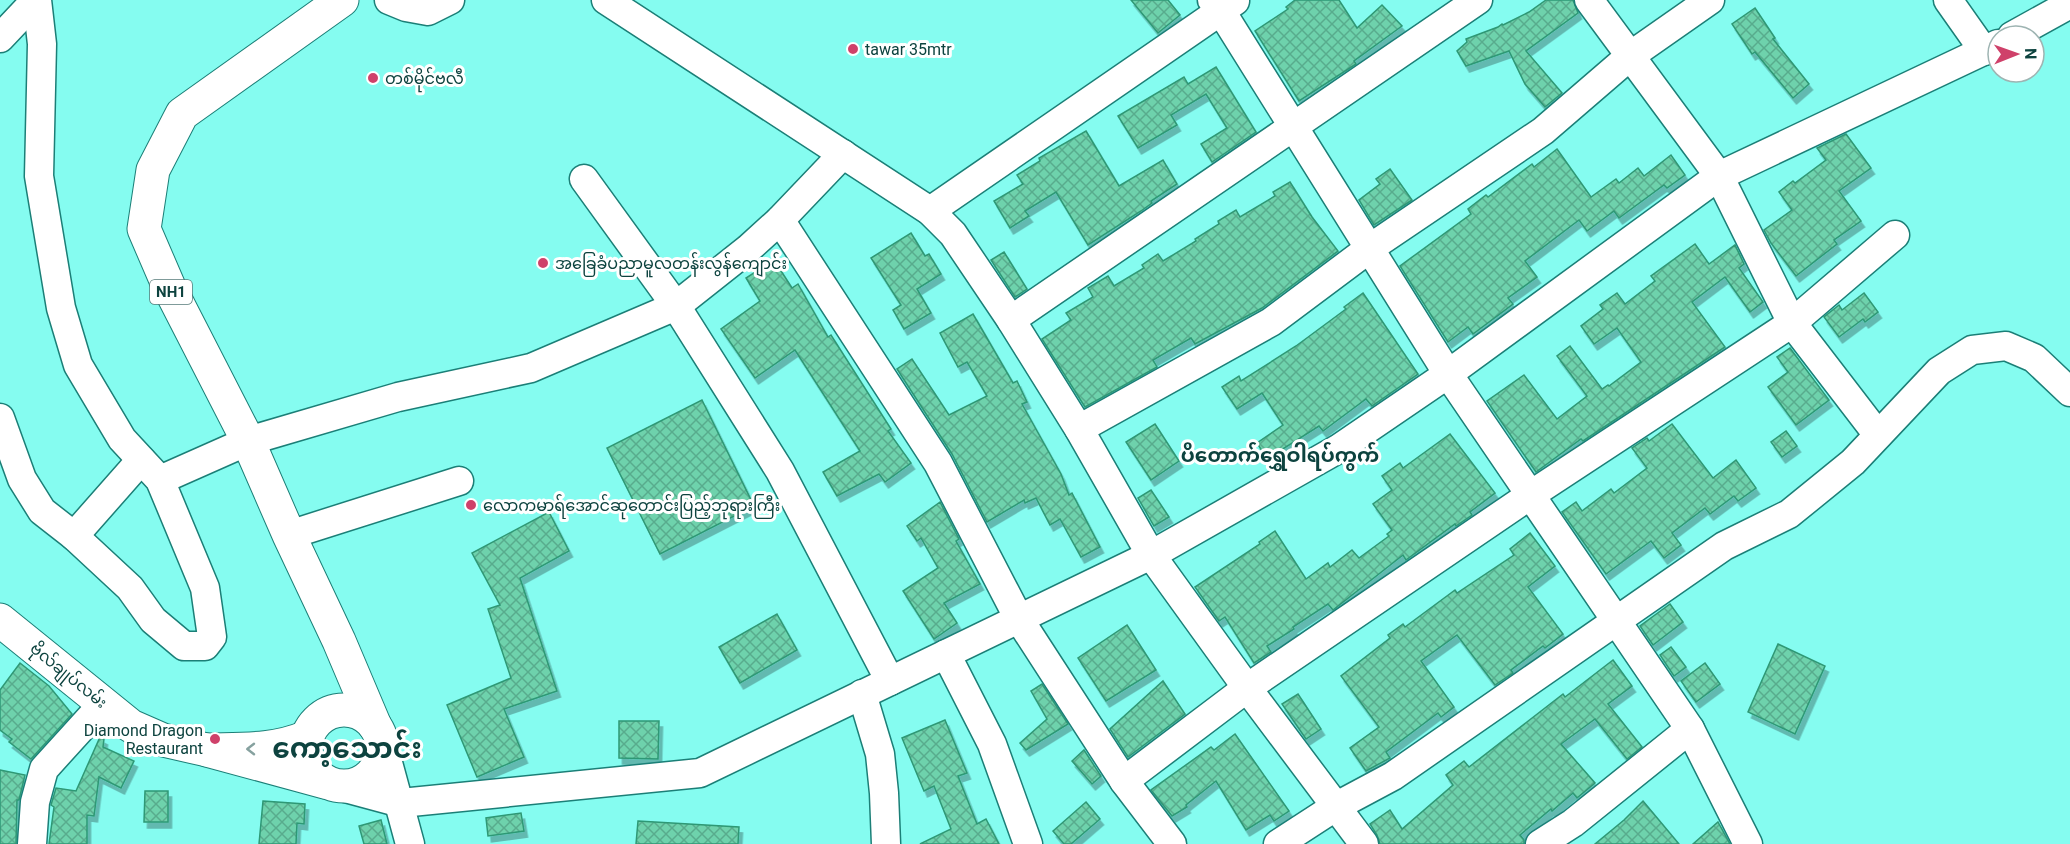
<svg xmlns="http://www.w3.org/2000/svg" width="2070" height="844" viewBox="0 0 2070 844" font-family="Roboto,'Noto Sans Myanmar',sans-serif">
	<defs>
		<pattern id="building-cross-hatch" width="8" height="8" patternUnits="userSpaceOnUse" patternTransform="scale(1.5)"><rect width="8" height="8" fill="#6ed2ac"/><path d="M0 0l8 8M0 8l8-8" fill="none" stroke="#59ac8d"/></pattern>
		<filter id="shadow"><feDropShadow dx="3.5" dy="6" stdDeviation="0" flood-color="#0004"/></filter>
	</defs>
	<rect width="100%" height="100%" fill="#85fcf0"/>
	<!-- building -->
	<g fill="url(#building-cross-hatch)" stroke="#2e9875" stroke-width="1.5" filter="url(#shadow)">
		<path d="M1131,0H1168L1180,15L1158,33Z"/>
		<path d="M1295,0H1339L1357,28L1382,5L1402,26L1354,61L1356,64L1299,101L1255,31L1288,9L1286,7Z"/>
		<path d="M1546,0H1573L1578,13L1526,51L1562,93L1545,107L1525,84L1509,51L1466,66L1457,51L1467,42L1466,39L1498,27L1502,24L1503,25L1529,12Z"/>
		<path d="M1755,8L1775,38L1773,39L1809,84L1793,98L1755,52L1752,54L1732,24Z"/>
		<path d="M1216,67L1256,132L1212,162L1201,144L1227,128L1206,94L1171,115L1177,125L1138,148L1118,116L1184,77L1188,84Z"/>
		<path d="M1086,131L1119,186L1163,160L1177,184L1151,201L1152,203L1141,211L1088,245L1056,192L1025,211L1029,216L1010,228L994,201L1023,184L1017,175L1040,161L1039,158Z"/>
		<path d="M1846,134L1871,168L1839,191L1861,221L1834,240L1837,244L1796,276L1771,243L1764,230L1792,210L1779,192L1793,181L1795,183L1826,160L1817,148Z"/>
		<path d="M1557,149L1591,197L1616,179L1619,183L1638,168L1644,176L1671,155L1685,175L1667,188L1664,185L1619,218L1614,211L1587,231L1579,220L1525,261L1537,277L1508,298L1513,304L1473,334L1468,327L1448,342L1400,266L1471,214L1468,209L1486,195L1488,197L1532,164L1534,167Z"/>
		<path d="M1390,169L1412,200L1374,225L1359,200L1380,184L1376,179Z"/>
		<path d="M1290,182L1312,217L1338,251L1262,308L1195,344L1191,338L1153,360L1157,367L1085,407L1042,339L1071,320L1066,313L1093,297L1088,288L1108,276L1114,286L1144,268L1142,265L1158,254L1163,261L1196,241L1195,239L1219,224L1218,221L1236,210L1240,217L1275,196L1273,192Z"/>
		<path d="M911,233L925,256L929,254L941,274L917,289L931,313L904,329L893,310L901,305L871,258Z"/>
		<path d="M1695,244L1709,264L1735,245L1744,264L1739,268L1763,302L1750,312L1725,277L1692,302L1725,347L1583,441L1581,439L1536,472L1487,401L1524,375L1557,419L1587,396L1557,356L1570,346L1602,389L1608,385L1609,386L1641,362L1617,328L1594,344L1581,326L1603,309L1600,305L1617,293L1625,304L1655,281L1651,276Z"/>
		<path d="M1004,252L1027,289L1015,297L991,260Z"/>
		<path d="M774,260L792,288L798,284L828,337L831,335L891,429L888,431L911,463L885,482L879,474L837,496L823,472L860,451L795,350L755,378L721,329L760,301L746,278Z"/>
		<path d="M1363,293L1418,374L1372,406L1366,399L1323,431L1319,426L1267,459L1257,443L1283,425L1262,393L1237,409L1222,387L1239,376L1241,381L1296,346L1346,309L1344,307Z"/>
		<path d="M1864,293L1878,312L1865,322L1863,319L1839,337L1824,317L1839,305L1842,310Z"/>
		<path d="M973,314L1013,383L1017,381L1027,402L1022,404L1061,474L1069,495L1072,493L1100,547L1081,557L1060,519L1050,525L1036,498L1025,503L1024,500L987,522L952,454L897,369L912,359L949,415L987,396L967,362L958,367L940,333Z"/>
		<path d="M1790,348L1829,400L1796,425L1768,387L1788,372L1777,357Z"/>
		<path d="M702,400L754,506L660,554L607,448Z"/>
		<path d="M1155,424L1179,461L1151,480L1126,442Z"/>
		<path d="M1672,424L1713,478L1736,460L1756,488L1738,501L1734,496L1710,514L1705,508L1672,533L1681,545L1664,558L1651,541L1606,574L1562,512L1576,502L1582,511L1611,489L1614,493L1647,468L1632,448L1647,438L1649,441Z"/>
		<path d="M1786,431L1797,446L1782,457L1771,442Z"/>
		<path d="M1450,434L1495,493L1470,512L1472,515L1456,526L1455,524L1406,560L1403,555L1333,610L1328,604L1293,627L1294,629L1267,646L1271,652L1254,663L1225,617L1219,621L1195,587L1260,544L1259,542L1275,531L1306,579L1328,563L1330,567L1352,550L1359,558L1389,536L1387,534L1392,530L1373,504L1392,490L1382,476L1400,463L1403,468Z"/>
		<path d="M1151,490L1169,517L1154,526L1138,498Z"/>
		<path d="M940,502L959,539L956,541L980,584L944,603L957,623L934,639L903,591L938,568L921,538L917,541L907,526Z"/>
		<path d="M549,512L569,551L520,578L557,691L504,709L524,757L477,777L447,705L511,678L488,609L500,605L472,553Z"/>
		<path d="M1530,533L1555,566L1528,587L1563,634L1545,648L1543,646L1511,670L1513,673L1495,685L1457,635L1421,661L1454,707L1441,717L1438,713L1386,752L1390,758L1366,771L1350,748L1379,727L1341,676L1390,638L1388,635L1403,624L1405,627L1455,590L1457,593L1514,555L1510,549Z"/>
		<path d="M1670,604L1683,622L1653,645L1640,626Z"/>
		<path d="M777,614L797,650L740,683L719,647Z"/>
		<path d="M1127,625L1156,670L1106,701L1078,658Z"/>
		<path d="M1778,644L1825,666L1795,734L1748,712Z"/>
		<path d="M1671,647L1686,667L1674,676L1660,655Z"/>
		<path d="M1613,660L1632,686L1608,704L1642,747L1627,759L1595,719L1561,744L1595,783L1577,798L1573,793L1552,811L1551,809L1520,835L1524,840V844H1380L1377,835L1370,824L1390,810L1402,829L1453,785L1446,775L1464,761L1469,767L1563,694L1565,697Z"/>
		<path d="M20,663L49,686L72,714L31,759L9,742L12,739L0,730V690Z"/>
		<path d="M1705,663L1720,684L1696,702L1681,681Z"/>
		<path d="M1163,681L1185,714L1128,757L1110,729Z"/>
		<path d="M1042,684L1068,724L1026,750L1020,743L1047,719L1031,691Z"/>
		<path d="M1298,694L1321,729L1306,739L1282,704Z"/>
		<path d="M945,720L967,773L958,776L977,824L986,819L999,844H920L951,829L934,786L924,791L902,738Z"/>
		<path d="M619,721H659L658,759L619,758Z"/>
		<path d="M1235,734L1289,811L1274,821L1270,815L1246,830L1216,781L1186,805L1187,807L1172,816L1151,790L1211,747L1214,750Z"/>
		<path d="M100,737L104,739L103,747L134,761L121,788L99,777L94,816L87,815V844H49L54,807L51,805L56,788L76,791Z"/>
		<path d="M1084,750L1101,776L1092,784L1072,761Z"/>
		<path d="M0,770L25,775L19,800H17L16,844H0Z"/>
		<path d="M145,791H168V822H144Z"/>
		<path d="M263,801L305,804L304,824L297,823L296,844H259Z"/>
		<path d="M1643,801L1679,844H1595L1624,820Z"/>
		<path d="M1086,802L1100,819L1071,844H1064L1053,831Z"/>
		<path d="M521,813L524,831L488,836L486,818Z"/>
		<path d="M381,820L387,844H364L359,826Z"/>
		<path d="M638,821L739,827L738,844H636Z"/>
		<path d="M1718,822L1730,844H1693Z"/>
	</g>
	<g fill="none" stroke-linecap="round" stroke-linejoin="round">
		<defs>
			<g id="minor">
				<path d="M389,0L406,7L428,11L450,0"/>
				<path d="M606,0L930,211L953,234L1011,320L1079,429L1151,555L1247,688L1364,844"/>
				<path d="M1212,0L1221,11L1448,374L1690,729L1748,844"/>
				<path d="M1589,0L1719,176L1792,323L1878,435"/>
				<path d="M1948,0L1984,51"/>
				<path d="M2012,36L2070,4"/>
				<path d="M0,38L36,0"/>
				<path d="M584,179L676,306L780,471L890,681"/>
				<path d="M930,211L1235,1"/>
				<path d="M780,220L938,463L1019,619L1124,781L1172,844"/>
				<path d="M1011,320L1478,0"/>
				<path d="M0,418L22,479L42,511L74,536L130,588L153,620L184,646H205L212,637L205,588L160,480L122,439L78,365L61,308L39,176L42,44L37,0"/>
				<path d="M1079,429L1271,322L1370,248L1543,131L1630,56L1710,0"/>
				<path d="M160,480L248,441L398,397L531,368L676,306L748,249L780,220L843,154"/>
				<path d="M289,535L459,481"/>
				<path d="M74,536L141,460"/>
				<path d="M946,654L992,744L1028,844"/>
				<path d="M862,694L880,754L884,793L886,844"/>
				<path d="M381,737L410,844"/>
				<path d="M1124,781L1247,688L1529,496L1792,323L1895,235"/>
				<path d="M338,786L401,803L700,773L1151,555L1338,449L1448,374L1719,176L1998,44"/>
				<path d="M32,844L35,802L44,769L103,704"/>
				<path d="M1278,844L1335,807L1393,776L1724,546L1789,514L1853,462L1939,371L1972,350L2006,346L2034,358L2070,392"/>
				<path d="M1540,844L1573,823L1690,729"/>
			</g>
			<g id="highway">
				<path d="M342,0L182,114L153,170L144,229L169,287L248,441L289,535L339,641L375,726"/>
				<path d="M0,620L131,726L163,740L207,750"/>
				<circle cx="344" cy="748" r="38"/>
				<path d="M307,737C274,751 242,749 207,750L325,782"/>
			</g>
		</defs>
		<!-- minor casing -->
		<use href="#minor" stroke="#1b7f77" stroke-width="31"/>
		<!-- highway casing -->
		<use href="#highway" stroke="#1b7f77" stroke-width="35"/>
		<!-- minor -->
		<use href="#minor" stroke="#fff" stroke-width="28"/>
		<!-- highway -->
		<use href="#highway" stroke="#fff" stroke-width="33"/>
	</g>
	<!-- one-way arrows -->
	<defs><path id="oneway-chevron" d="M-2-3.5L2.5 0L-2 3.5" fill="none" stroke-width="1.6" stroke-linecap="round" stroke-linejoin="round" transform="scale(1.5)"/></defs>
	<use stroke="#86a19f" href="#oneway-chevron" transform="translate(251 749) rotate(-180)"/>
	<!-- markers -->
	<g fill="#cf416a" stroke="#fff" stroke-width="2">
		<circle cx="853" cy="49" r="6"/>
		<circle cx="373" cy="78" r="6"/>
		<circle cx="543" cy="263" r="6"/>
		<circle cx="471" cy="505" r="6"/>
		<circle cx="215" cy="739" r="6"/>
	</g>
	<g text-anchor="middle" stroke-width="6" stroke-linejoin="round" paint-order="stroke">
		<!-- shield labels -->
		<rect fill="#fff" stroke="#567b79" stroke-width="1.5" x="150" y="280" width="42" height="24" rx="4.5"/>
		<g font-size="15" font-weight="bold" fill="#0d433f">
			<text x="171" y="297">NH1</text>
		</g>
		<!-- poi labels -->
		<g font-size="16" fill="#0d433f" stroke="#fff" text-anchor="start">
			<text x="865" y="55">tawar 35mtr</text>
			<text x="385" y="84">တစ်မိုင်ဗလီ</text>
			<text x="555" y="269">အခြေခံပညာမူလတန်းလွန်ကျောင်း</text>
			<text x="483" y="511">လောကမာရ်အောင်ဆုတောင်းပြည့်ဘုရားကြီး</text>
			<text x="203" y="736" text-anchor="end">Diamond Dragon<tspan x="203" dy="18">Restaurant</tspan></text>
		</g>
		<!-- street labels -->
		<g font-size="16" fill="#0d433f" stroke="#fff">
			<text transform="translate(69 675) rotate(39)" y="6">ဗိုလ်ချုပ်လမ်း</text>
		</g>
		<!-- quarter labels -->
		<g font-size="20" font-weight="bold" fill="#0d433f" stroke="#fff">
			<text x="1280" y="462">ပိတောက်ရွှေဝါရပ်ကွက်</text>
		</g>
		<!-- town labels -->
		<g font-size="28" font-weight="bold" fill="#0d433f" stroke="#fff">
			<text x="347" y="758">ကော့သောင်း</text>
		</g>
	</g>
	<!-- north arrow -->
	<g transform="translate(2016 54) rotate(89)"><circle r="28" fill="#ffffff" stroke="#9eb4b2" stroke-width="1.5"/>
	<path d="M0-4.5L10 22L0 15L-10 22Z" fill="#cf416a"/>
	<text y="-9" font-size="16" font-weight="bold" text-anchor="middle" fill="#0d433f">N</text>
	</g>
</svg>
